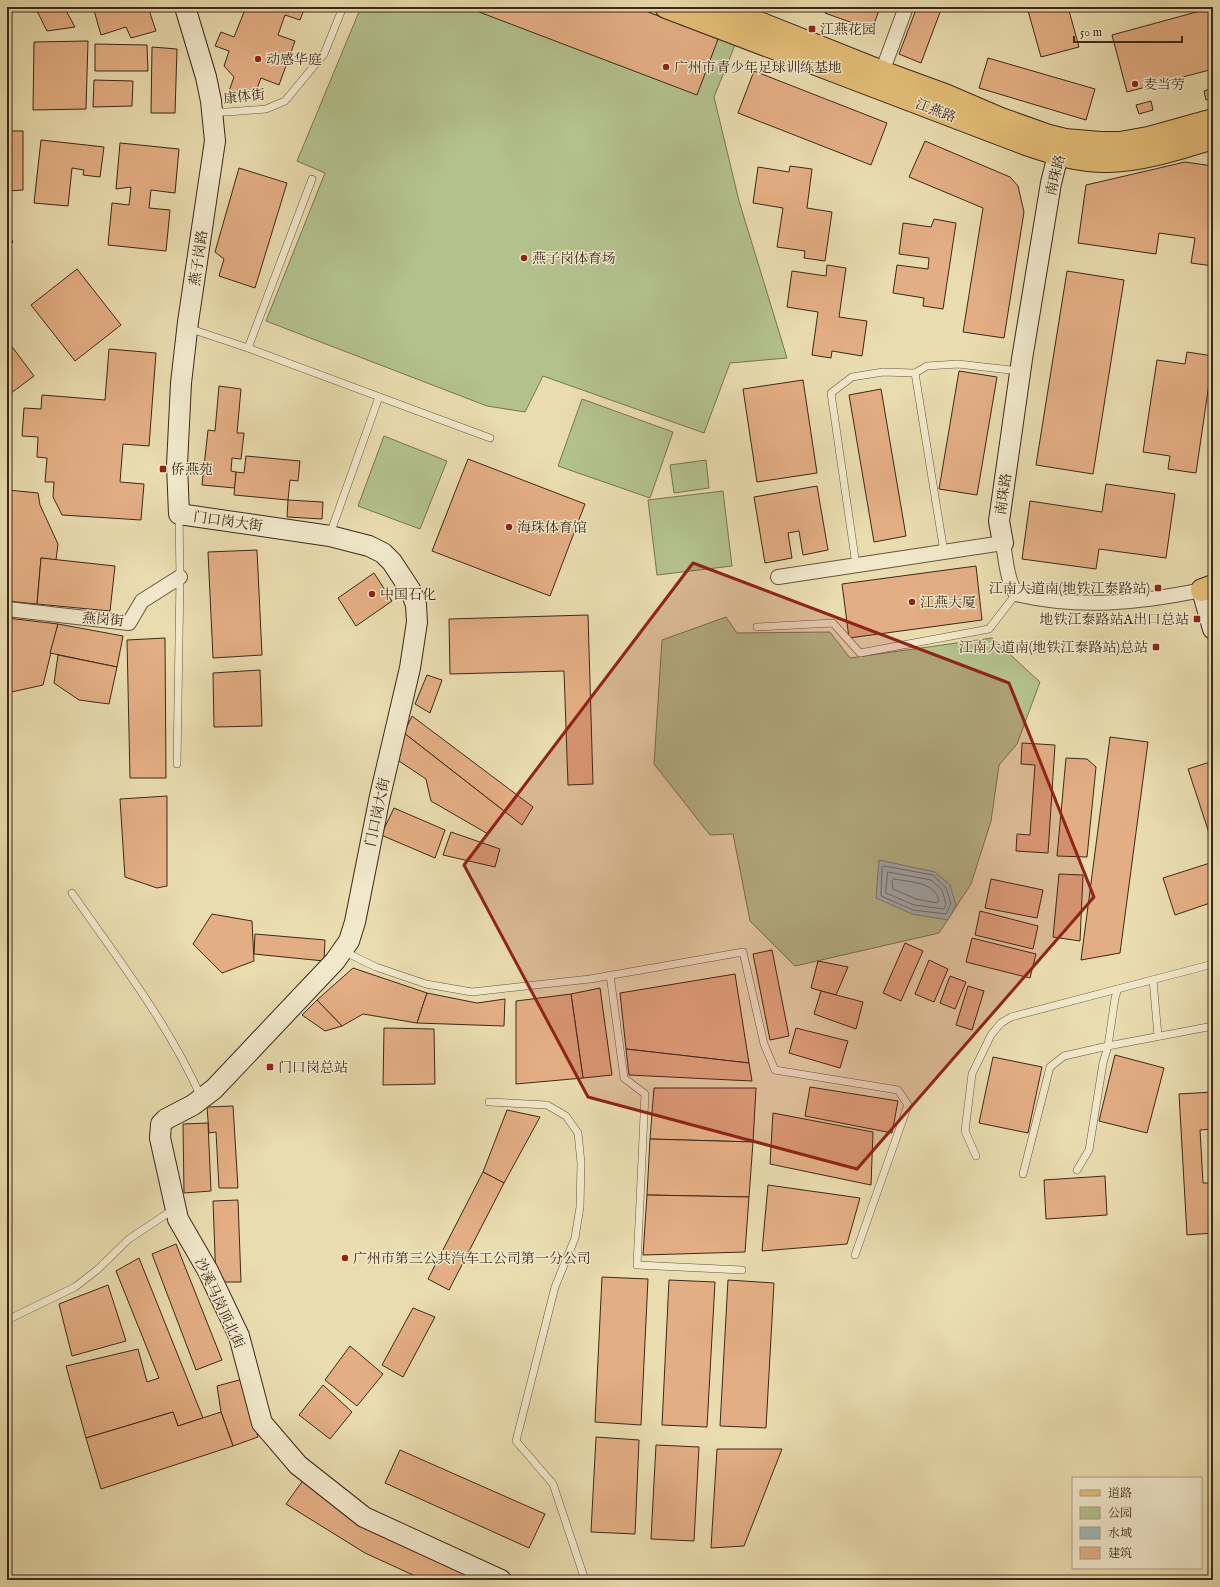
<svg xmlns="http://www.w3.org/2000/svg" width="1220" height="1587" viewBox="0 0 1220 1587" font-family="'IM FELL English','Noto Serif SC',serif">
	<rect width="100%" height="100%" fill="#e9dcaf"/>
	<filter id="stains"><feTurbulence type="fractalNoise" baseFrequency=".005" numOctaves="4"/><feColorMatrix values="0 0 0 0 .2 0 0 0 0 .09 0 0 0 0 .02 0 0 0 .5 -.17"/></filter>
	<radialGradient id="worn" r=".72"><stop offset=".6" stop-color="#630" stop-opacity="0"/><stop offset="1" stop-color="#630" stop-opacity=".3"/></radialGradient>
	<!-- green -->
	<g fill="#b3c18d" stroke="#787453">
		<path d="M361,7H635L735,45L714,97L739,201L787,358L730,363L704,433L543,376L525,412L487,406L266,321L325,173L297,161Z"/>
		<path d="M582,399L673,432L650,498L558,466Z"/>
		<path d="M384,436L447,461L420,529L358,506Z"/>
		<path d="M706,460L709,488L674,493L670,465Z"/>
		<path d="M723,491L732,566L657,575L648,500Z"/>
		<path d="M726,617L737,633L830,632L850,658L992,638L1040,682L1017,744L999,765L991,821L971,884L939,933L795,966L750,921L733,834L710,835L654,764L662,640Z"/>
	</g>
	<!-- water -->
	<path fill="#9eb8b7" stroke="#777e78" d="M879,860L935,872L950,885L956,905L948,920L912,914L876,898Z"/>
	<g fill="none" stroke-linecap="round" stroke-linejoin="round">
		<!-- shore -->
		<g stroke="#6e7068" stroke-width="1">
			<path d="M884,866L933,875L946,888L951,904L946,914L913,910L881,896L882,868Z"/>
			<path d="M888,872L931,880L942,890L946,904L944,909L914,905L886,893Z"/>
			<path d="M894,879C909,882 936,882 939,901L937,903L916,899L893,889L892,881Z"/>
		</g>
	</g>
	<!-- building -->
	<g fill="#e4ae84" stroke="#3d2819">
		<path d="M35,7H64L75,27L47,31Z"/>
		<path d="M93,7H148L156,31L131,38L126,27L101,35Z"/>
		<path d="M246,7H305L300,20L285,15L278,35L295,41L279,85L261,78L253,99L229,91L234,77L224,66L229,51L215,46L221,32L234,37Z"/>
		<path d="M466,7H635L718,39L697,95Z"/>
		<path d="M827,7H880L872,30L825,13Z"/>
		<path d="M917,7H942L921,63L899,54Z"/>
		<path d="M1027,7H1068L1079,47L1041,57Z"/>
		<path d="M1211,8L1213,16V69L1127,92L1112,35Z"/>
		<path d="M88,41L86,109L33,110L34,42Z"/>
		<path d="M95,44L147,45L148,71H95Z"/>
		<path d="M152,47L177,49L175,113H151Z"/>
		<path d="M988,58L1095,89L1086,120L979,88Z"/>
		<path d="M754,71L887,123L871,165L738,113Z"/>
		<path d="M94,80L133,81L132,106L93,107Z"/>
		<path d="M1213,88V98L1206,100L1204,91Z"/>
		<path d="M1151,101L1153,110L1139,114L1136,105Z"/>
		<path d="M7,131H23V190L7,191Z"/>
		<path d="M41,140L104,147L100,177L83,175L84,170L72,168L68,206L34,203Z"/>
		<path d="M925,141L1010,177L1018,186L1024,212L1004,338L963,332L983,208L909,177Z"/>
		<path d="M120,143L179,149L175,193L151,190L149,208L170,210L166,251L108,245L112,203L129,205L131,187L116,189Z"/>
		<path d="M1185,162L1213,166V266L1191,263L1195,238L1159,233L1156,254L1078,243L1086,185Z"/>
		<path d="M790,166L812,169L807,208L832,212L825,261L804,258L805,251L777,247L783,208L753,203L758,167L789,172Z"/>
		<path d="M239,168L287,183L255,288L219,276L224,259L215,252Z"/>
		<path d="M934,219L956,223L943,309L923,306L924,298L893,293L897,265L928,269L929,258L899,254L903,223L931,227Z"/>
		<path d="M7,233L13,242L7,247Z"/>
		<path d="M827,265L846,268L839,317L867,321L862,356L832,351L831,358L812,355L818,312L787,307L792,271L826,276Z"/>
		<path d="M77,269L121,325L75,361L31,305Z"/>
		<path d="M1067,271L1124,280L1093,474L1036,465Z"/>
		<path d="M7,340L34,376L7,396Z"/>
		<path d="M109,349L156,353L149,446L123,444L120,482L144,484L141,520L62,515L53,497L54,482H45L47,458L37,457L38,437L22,436L24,408L41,409L42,395L105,400Z"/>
		<path d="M1187,352L1213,356L1196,473L1168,469L1170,456L1143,452L1157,360L1185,364Z"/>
		<path d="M959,371L997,377L977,495L939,489Z"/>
		<path d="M803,380L817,473L757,482L743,389Z"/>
		<path d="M219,386L241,389L237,433H244L241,459L232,458L231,471L236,472L235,488L202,485L208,430L215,431Z"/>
		<path d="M881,389L906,536L874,542L849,395Z"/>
		<path d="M246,456L300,461L298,481L290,480L288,500L234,495L236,472L244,473Z"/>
		<path d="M468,459L585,504L550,596L432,551Z"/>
		<path d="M1106,484L1175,494L1166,558L1099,549L1096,569L1022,559L1030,501L1102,512Z"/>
		<path d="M817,486L828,550L803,555L799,531L788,533L792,558L765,563L754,497Z"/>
		<path d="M8,490L38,493L40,505L58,544L56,560L41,558L37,604L7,601Z"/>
		<path d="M288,500L323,502L322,519L287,517Z"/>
		<path d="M257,550L262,655L213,658L208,552Z"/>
		<path d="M41,558L115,566L110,611L37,604Z"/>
		<path d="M976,566L982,620L849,638L842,584Z"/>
		<path d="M374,573L392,601L356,626L338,598Z"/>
		<path d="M588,615L593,784L568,785L564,671L450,674L449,619Z"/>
		<path d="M7,618L58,624L43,685L7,693Z"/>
		<path d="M58,624L123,636L117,667L50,653Z"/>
		<path d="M165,638L166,778H130L127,640Z"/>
		<path d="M58,655L117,667L109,704L79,700L54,683Z"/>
		<path d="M260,670L262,726L214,727L213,673Z"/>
		<path d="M427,675L442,680L430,713L415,704Z"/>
		<path d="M412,716L533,807L522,825L404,733Z"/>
		<path d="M404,733L504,811L488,834L431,801L426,779L396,759Z"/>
		<path d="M1110,737L1148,742L1120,953L1081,960Z"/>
		<path d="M1022,743L1055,745L1048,853L1016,851L1017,834L1030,835L1035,765L1021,764Z"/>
		<path d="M1066,758L1087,759L1096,767L1087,857L1057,856Z"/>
		<path d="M1213,761V845L1188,769Z"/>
		<path d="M167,796V886L157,888L125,877L120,799Z"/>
		<path d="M394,808L445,830L435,858L381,835Z"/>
		<path d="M451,832L500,849L495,867L443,855Z"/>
		<path d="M1213,862V902L1175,915L1163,878Z"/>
		<path d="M1059,874L1083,875L1080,941L1053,937Z"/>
		<path d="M991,879L1043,890L1037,918L985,908Z"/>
		<path d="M980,911L1038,926L1033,949L975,935Z"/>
		<path d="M212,914L252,921L254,961L222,973L193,944Z"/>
		<path d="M255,934L325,940L324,961L254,954Z"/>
		<path d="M972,938L1036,954L1030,978L966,962Z"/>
		<path d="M905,943L923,951L901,1001L883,993Z"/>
		<path d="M772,950L789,1036L770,1040L753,954Z"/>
		<path d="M929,960L948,969L934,1002L915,994Z"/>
		<path d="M818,961L848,967L836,995L811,988Z"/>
		<path d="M353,968L427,993L417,1023L363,1014L342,1026L317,1000Z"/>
		<path d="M735,974L749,1063L626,1049L620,993Z"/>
		<path d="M950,976L966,982L955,1009L940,1003Z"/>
		<path d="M968,986L984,991L972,1030L956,1025Z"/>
		<path d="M600,988L612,1075L583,1078L571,994Z"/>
		<path d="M821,991L863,1002L856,1029L814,1014Z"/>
		<path d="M427,993L477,1003L505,999L504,1026L417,1023Z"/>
		<path d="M571,994L583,1078L516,1084V1001Z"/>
		<path d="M317,1000L342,1026L325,1031L302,1015Z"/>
		<path d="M384,1028L434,1029L435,1084L383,1085Z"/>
		<path d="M796,1028L848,1041L840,1068L789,1053Z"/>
		<path d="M626,1049L749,1063L752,1081L629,1075Z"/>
		<path d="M1115,1055L1164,1068L1147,1133L1099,1121Z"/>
		<path d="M993,1057L1042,1067L1028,1133L979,1123Z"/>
		<path d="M810,1087L898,1101L892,1133L805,1116Z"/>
		<path d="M654,1088H756L753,1142L650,1139Z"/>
		<path d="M1213,1092V1129L1200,1130L1203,1183H1213V1233L1187,1235L1179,1094Z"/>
		<path d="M233,1106L238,1188H219L216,1132L209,1133L207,1107Z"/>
		<path d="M507,1110L540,1117L504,1183L483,1172Z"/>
		<path d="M773,1113L873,1132L871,1185L770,1164Z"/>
		<path d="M208,1123L211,1191L184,1193L183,1124Z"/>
		<path d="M650,1139L753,1142L749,1197L647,1195Z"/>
		<path d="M483,1172L504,1183L449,1290L428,1279Z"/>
		<path d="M1105,1176L1107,1215L1046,1219L1044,1180Z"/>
		<path d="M768,1185L860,1198L847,1244L762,1251Z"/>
		<path d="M647,1195L749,1197L745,1252L643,1255Z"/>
		<path d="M238,1200L241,1282H216L213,1201Z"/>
		<path d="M176,1244L222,1360L196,1370L152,1254Z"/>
		<path d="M139,1258L203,1418L178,1426L173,1412L86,1438L66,1366L138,1349L147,1382L159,1378L116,1271Z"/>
		<path d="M602,1277L648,1279L641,1425L595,1422Z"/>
		<path d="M669,1280L715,1282L707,1427L662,1425Z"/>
		<path d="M728,1280L774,1283L766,1428L720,1426Z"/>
		<path d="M108,1285L126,1341L72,1356L59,1304Z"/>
		<path d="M413,1308L435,1317L403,1377L382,1365Z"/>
		<path d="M350,1346L383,1374L357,1406L325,1380Z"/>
		<path d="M243,1379L258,1437L233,1446L221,1412L217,1386Z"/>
		<path d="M323,1385L352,1412L330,1439L299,1415Z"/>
		<path d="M173,1412L178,1426L221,1412L233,1446L101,1489L86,1438Z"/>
		<path d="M596,1437L639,1440L635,1534L591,1532Z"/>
		<path d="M656,1445L699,1447L694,1541L651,1539Z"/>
		<path d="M717,1449H782L744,1546L711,1548Z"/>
		<path d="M400,1450L545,1514L529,1548L385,1483Z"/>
		<path d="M304,1479L489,1580H424L365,1553L286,1504Z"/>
	</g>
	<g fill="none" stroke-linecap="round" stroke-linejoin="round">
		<defs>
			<g id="lane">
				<path d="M213,112H227L266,109L285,101L324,54L343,7"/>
				<path d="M188,328L248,348L490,438"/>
				<path d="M248,348L312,179"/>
				<path d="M330,534L379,397"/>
				<path d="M944,552L915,373L927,366L958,364L1019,371"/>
				<path d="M856,565L831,393L852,377L883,372L915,373"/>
				<path d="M757,627L833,623L860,653L989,629L1016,594"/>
				<path d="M177,764L180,577L179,516"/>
				<path d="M72,893C118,959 168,1023 201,1097"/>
				<path d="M343,951L376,967L426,984L472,992L590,979L743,952L764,1044L775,1070L898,1090L908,1105L855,1255"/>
				<path d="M610,975L624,1078L645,1094L637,1265L742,1270"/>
				<path d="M1153,980L1158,1036"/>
				<path d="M489,1102L547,1105L566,1116L578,1133L581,1163L580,1207L575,1238L555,1287L516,1441L553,1484L585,1580"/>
				<path d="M976,1156L965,1131L972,1074L991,1035L1001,1023L1011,1017L1213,964"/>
				<path d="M1077,1170L1089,1150L1103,1063L1108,1046L1213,1026"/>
				<path d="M1023,1174L1050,1067L1064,1056L1108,1046L1115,998L1118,989"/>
				<path d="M7,1320L75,1287L97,1270L129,1239L174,1209"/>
			</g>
			<g id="street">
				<path d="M882,72L906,7"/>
				<path d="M778,577L1003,543C1006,561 1007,579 1016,594C1081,609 1138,603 1202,590"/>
				<path d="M7,609L129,623L142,601L180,577"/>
			</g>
			<g id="secondary">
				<path d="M185,7L206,77L211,101L215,141L188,322L181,383L177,465L179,514L330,536L369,546L383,553L392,562L411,591L416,605L417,622L410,668L380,796L355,922L349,941L335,961L214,1089L193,1105L166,1119L161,1124L160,1138L178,1219L208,1271L239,1336L262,1423L298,1465L364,1517L501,1580"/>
				<path d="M1003,543L999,521L1022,359L1051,183L1058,155L1065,140"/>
				<path d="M1202,590L1213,629"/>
			</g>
			<g id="primary">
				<path d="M666,7L1026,144C1053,153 1080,162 1109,161C1144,160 1180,148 1213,138"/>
				<path d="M719,7L882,72L945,95L1001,119L1049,136L1065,140L1100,143H1120L1148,138L1213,120"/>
				<path d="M1202,590L1213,586"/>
			</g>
		</defs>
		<!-- lane casing -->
		<use href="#lane" stroke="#68553e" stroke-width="8"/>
		<!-- street casing -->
		<use href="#street" stroke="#68553e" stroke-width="16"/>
		<!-- secondary casing -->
		<use href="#secondary" stroke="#3d2819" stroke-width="22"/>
		<!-- primary casing -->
		<use href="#primary" stroke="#3d2819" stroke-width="24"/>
		<!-- lane -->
		<use href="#lane" stroke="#f1e8cb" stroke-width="7"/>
		<!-- street -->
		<use href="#street" stroke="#f1e8cb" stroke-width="14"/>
		<!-- secondary -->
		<use href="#secondary" stroke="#f1e8cb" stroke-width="20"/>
		<!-- primary -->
		<use href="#primary" stroke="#e4be78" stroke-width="22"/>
	</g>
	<!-- marked area -->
	<path fill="#8f2418" fill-opacity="0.2" stroke="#8f2418" stroke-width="3" stroke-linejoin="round" d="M693,563L1009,683L1094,897L857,1169L588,1097L464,865Z"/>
	<!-- markers -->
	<g fill="#8f2418" stroke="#f1e8cb" stroke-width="1.5">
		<rect x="808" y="25" width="8" height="8" rx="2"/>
		<circle cx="258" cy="59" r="4"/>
		<circle cx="666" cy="67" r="4"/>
		<circle cx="1135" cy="84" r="4"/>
		<circle cx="524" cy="258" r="4"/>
		<rect x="159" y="465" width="8" height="8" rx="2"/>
		<circle cx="509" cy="527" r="4"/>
		<rect x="1154" y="584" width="8" height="8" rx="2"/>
		<circle cx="372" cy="594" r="4"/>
		<circle cx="912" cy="602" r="4"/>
		<rect x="1193" y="615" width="8" height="8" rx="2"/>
		<rect x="1152" y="643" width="8" height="8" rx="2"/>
		<rect x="266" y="1063" width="8" height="8" rx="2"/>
		<circle cx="345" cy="1258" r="4"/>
	</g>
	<g text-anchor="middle" stroke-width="3" stroke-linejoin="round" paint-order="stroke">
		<!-- poi labels -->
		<g font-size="14" fill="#3d2819" stroke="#f1e8cb" text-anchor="start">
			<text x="820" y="34">江燕花园</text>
			<text x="266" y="64">动感华庭</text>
			<text x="674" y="72">广州市青少年足球训练基地</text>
			<text x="1143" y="89">麦当劳</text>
			<text x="532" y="263">燕子岗体育场</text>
			<text x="171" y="474">侨燕苑</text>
			<text x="517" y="532">海珠体育馆</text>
			<text x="1150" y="593" text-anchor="end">江南大道南(地铁江泰路站)</text>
			<text x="380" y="599">中国石化</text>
			<text x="920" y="607">江燕大厦</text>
			<text x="1189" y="624" text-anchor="end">地铁江泰路站A出口总站</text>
			<text x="1148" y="652" text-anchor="end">江南大道南(地铁江泰路站)总站</text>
			<text x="278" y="1072">门口岗总站</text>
			<text x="353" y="1263">广州市第三公共汽车工公司第一分公司</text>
		</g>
		<!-- street labels -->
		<g font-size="14" fill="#3d2819" stroke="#f1e8cb">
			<text transform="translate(244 96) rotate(-6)" y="5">康体街</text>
			<text transform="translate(936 110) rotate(21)" y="5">江燕路</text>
			<text transform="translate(1055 175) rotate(-76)" y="5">南珠路</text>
			<text transform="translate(198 258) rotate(-82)" y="5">燕子岗路</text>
			<text transform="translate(1003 494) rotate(-82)" y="5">南珠路</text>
			<text transform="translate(228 521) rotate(8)" y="5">门口岗大街</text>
			<text transform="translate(103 619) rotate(5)" y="5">燕岗街</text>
			<text transform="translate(377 812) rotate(-78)" y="5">门口岗大街</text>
			<text transform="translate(220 1303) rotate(65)" y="5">沙溪马岗顶北街</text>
		</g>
	</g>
	<!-- margin -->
	<rect width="1220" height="1587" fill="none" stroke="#e9dcaf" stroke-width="24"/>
	<rect x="8" y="8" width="1204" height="1571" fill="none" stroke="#3d2819" stroke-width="2"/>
	<rect x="12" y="12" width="1196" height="1563" fill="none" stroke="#3d2819"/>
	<!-- legend -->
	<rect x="1072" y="1477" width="130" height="92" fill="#f1e8cb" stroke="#a99b84"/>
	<rect x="1080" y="1490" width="20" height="6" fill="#e4be78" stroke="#a99b84"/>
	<text x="1108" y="1497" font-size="12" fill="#3d2819">道路</text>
	<rect x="1080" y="1507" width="20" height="12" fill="#b3c18d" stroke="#a99b84"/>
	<text x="1108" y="1517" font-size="12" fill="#3d2819">公园</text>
	<rect x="1080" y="1527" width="20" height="12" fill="#9eb8b7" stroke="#a99b84"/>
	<text x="1108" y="1537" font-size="12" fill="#3d2819">水域</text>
	<rect x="1080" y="1547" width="20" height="12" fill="#e4ae84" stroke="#a99b84"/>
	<text x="1108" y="1557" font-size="12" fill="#3d2819">建筑</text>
	<!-- scale -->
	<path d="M1074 36v6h108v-6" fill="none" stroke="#3d2819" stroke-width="2"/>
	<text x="1080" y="36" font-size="12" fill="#3d2819" stroke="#f1e8cb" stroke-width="3" paint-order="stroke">50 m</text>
	<rect width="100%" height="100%" filter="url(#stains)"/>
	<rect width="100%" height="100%" fill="url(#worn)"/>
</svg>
